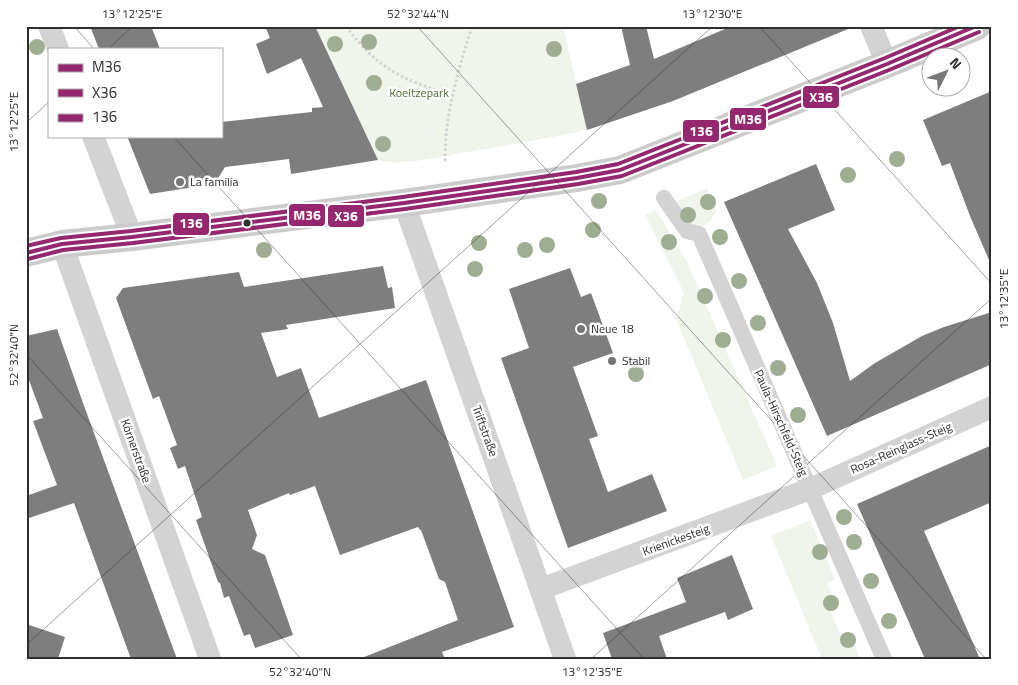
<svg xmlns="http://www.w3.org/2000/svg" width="1018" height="685" viewBox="0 0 1018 685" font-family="'Titillium Web',sans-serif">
	<rect width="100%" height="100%" fill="#fff"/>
	<!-- green -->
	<g fill="#f0f5eb">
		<path d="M315,26H563L587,130C545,139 503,146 461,153C440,157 397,167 378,160Z"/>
		<path d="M707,188L716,211C712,222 700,233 688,223C683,218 680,208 677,201Z"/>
		<path d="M656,210L687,262L777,466L743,480L676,319L684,293L645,215Z"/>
		<path d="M810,520L835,579L827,583L837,607L830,610L846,648L855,645L860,659H822L771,536Z"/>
	</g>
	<!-- building -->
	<g fill="#7e7e7e">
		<path d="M90,26H151L160,49H99Z"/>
		<path d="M265,26H315L378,160L291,174L289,159L225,167L217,180L213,184L150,194L127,136H221V122L312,112V108L323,107L301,58L267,74L256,44L270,38Z"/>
		<path d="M621,26H646L654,59L732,26L853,27L673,101L587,130L576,84L630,65Z"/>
		<path d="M992,91V267L970,216L950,163L942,166L923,120Z"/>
		<path d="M816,164L835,210L788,229L817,283L833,323L850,381L875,363L922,336L944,327L992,312V364L827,436L724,202Z"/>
		<path d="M383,266L388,288L392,287L395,308L286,325L288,329L261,333L277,377L301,368L319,418L426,380L514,627L442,652L445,659H364V657L458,620L445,582L439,579L421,530H420L418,527L340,555L315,486L290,495L289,493L248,510L257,535L252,549L265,555L293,635L255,648L250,634L244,636L229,596L224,598L220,583L218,582L196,520L202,517L185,466L178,469L170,448L177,445L159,396L153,399L116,298L123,288L239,272L244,287Z"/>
		<path d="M570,268L581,297L591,293L613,353L573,367L598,436L589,439L608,492L652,474L667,511L568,548L501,358L529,348L509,289Z"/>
		<path d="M57,329L83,403L177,659H131L74,503L26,519V496L57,485L33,421L43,418L26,372V336Z"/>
		<path d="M992,445V502L924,531L980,659H925L857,504Z"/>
		<path d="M732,555L753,609L728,620L725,612L659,636L667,659H612L603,633L686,602L677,578Z"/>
		<path d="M26,624L65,637L58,659H26Z"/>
	</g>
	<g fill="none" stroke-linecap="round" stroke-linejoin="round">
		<!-- path -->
		<g stroke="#d3d3d3" stroke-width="3" stroke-dasharray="2.5 2.5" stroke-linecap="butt">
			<path d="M346,26C377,69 403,80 452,95"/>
			<path d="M445,161C445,112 458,72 472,26"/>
		</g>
		<!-- pedestrian -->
		<path stroke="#d3d3d3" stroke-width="16" d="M664,198L687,231L699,234L884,659"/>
		<!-- minor -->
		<g stroke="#d3d3d3" stroke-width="22">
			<path d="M49,26L58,49"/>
			<path d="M871,26L887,64"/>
			<path d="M93,136L132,237"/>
			<path d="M404,203L565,659"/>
			<path d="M62,244L210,659"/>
			<path d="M541,589L810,489L992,407"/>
		</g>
		<!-- secondary -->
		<path stroke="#ccc" stroke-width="28" d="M26,253L62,244L132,237L404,203L577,178L620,170L887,64L977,26"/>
		<defs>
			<path id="bus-1" d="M26,253L62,244L132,237L404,203L577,178L620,170L887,64L976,26"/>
			<path id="bus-2" d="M28,259L63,250L133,243L405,209L578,184L622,176L889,70L979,32"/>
			<path id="bus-3" d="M26,246L61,238L131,231L403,197L576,172L618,164L885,58L960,26"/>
		</defs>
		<!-- bus-1 casing -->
		<use href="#bus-1" stroke="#fff" stroke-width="8"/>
		<!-- bus-2 casing -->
		<use href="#bus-2" stroke="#fff" stroke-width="8"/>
		<!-- bus-3 casing -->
		<use href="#bus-3" stroke="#fff" stroke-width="8"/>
		<!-- bus-1 -->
		<use href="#bus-1" stroke="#95276e" stroke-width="4"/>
		<!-- bus-2 -->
		<use href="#bus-2" stroke="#95276e" stroke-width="4"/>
		<!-- bus-3 -->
		<use href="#bus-3" stroke="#95276e" stroke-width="4"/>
	</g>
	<!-- trees -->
	<g fill="#9fae92">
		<circle cx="369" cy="42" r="8"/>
		<circle cx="335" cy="44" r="8"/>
		<circle cx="37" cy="47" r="8"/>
		<circle cx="554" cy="49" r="8"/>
		<circle cx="374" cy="83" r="8"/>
		<circle cx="383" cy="144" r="8"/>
		<circle cx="897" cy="159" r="8"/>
		<circle cx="848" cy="175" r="8"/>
		<circle cx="599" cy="201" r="8"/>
		<circle cx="708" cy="202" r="8"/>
		<circle cx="688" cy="215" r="8"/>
		<circle cx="593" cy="230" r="8"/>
		<circle cx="720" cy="237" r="8"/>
		<circle cx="669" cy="242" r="8"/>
		<circle cx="479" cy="243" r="8"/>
		<circle cx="547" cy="245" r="8"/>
		<circle cx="264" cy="250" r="8"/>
		<circle cx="525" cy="250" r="8"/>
		<circle cx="475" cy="269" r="8"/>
		<circle cx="739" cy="281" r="8"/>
		<circle cx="705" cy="296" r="8"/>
		<circle cx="758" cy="323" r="8"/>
		<circle cx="723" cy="340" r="8"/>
		<circle cx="778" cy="368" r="8"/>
		<circle cx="636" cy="374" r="8"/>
		<circle cx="798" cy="415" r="8"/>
		<circle cx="844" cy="517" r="8"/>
		<circle cx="854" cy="542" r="8"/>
		<circle cx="820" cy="552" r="8"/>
		<circle cx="871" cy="581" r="8"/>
		<circle cx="831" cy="603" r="8"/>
		<circle cx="889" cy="621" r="8"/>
		<circle cx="848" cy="640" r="8"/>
	</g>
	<!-- ticks -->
	<path fill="none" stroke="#2e2e2e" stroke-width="1" stroke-opacity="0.45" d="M74,26L94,49M417,26L986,659M759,26L992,284M108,49L133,26M26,123L49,102M173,136L644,659M26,354L301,659M26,645L713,26M591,659L992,298"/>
	<!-- markers -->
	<g fill="#777" stroke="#fff" stroke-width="2">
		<circle cx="180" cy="182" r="5"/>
		<circle cx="581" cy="329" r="5"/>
		<circle cx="612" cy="361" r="5"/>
	</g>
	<circle fill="#2e2e2e" stroke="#fff" stroke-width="2" cx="247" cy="223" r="4.5"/>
	<g text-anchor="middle" stroke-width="5" stroke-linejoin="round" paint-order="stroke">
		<!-- park labels -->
		<g font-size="12" fill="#516c39" stroke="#fff">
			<text x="419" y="97">Koeltzepark</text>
		</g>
		<!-- poi labels -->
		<g font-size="12" fill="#2e2e2e" stroke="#fff" text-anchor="start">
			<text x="190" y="186">La familia</text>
			<text x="591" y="333">Neue 18</text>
			<text x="622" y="365">Stabil</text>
		</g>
		<!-- street labels -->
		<g font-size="12" fill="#2e2e2e" stroke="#fff">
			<text transform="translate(781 423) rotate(66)" y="4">Paula-Hirschfeld-Steig</text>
			<text transform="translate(485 431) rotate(70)" y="4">Triftstraße</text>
			<text transform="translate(901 448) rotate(-24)" y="4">Rosa-Reinglass-Steig</text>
			<text transform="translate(136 451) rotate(70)" y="4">Körnerstraße</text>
			<text transform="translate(676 540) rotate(-20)" y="4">Krienickesteig</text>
		</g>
	</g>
	<g stroke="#fff" stroke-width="2">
		<rect x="802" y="85" width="38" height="24" rx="5" fill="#95276e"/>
		<rect x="729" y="107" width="38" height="24" rx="5" fill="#95276e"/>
		<rect x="682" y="119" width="38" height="24" rx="5" fill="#95276e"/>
		<rect x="288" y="203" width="38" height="24" rx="5" fill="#95276e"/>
		<rect x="327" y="204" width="38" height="24" rx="5" fill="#95276e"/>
		<rect x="172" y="212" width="38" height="24" rx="5" fill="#95276e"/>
	</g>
	<g font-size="14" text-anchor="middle" font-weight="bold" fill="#fff">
		<text x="821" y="102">X36</text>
		<text x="748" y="124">M36</text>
		<text x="701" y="136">136</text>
		<text x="307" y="220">M36</text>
		<text x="346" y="221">X36</text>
		<text x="191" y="228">136</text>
	</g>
	<!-- border -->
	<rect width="1018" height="685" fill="none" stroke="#ffffff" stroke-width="55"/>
	<!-- legend -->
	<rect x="48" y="48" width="175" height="90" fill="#ffffff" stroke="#ababab"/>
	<rect x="58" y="64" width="25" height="8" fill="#95276e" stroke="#ababab"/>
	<text x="92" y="72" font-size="15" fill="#2e2e2e">M36</text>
	<rect x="58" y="89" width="25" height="8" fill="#95276e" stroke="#ababab"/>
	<text x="92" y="98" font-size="15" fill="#2e2e2e">X36</text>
	<rect x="58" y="114" width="25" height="8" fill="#95276e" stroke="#ababab"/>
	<text x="92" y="122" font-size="15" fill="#2e2e2e">136</text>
	<!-- north arrow -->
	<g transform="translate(946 72) rotate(48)"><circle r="24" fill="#ffffff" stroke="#ababab"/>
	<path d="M0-4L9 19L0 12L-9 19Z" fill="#777777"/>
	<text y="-8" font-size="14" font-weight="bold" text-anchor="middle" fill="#2e2e2e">N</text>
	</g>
	<rect x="28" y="28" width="962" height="630" fill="none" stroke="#2e2e2e" stroke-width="2"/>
	<g font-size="12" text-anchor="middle" fill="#2e2e2e">
		<text x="132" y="18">13°12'25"E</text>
		<text x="418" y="18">52°32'44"N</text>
		<text x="712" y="18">13°12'30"E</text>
		<text transform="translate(14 122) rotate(-90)" y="4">13°12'25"E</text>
		<text transform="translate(1004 299) rotate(-90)" y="4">13°12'35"E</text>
		<text transform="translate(14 355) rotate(-90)" y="4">52°32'40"N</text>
		<text x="300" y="676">52°32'40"N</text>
		<text x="592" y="676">13°12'35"E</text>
	</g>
</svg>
